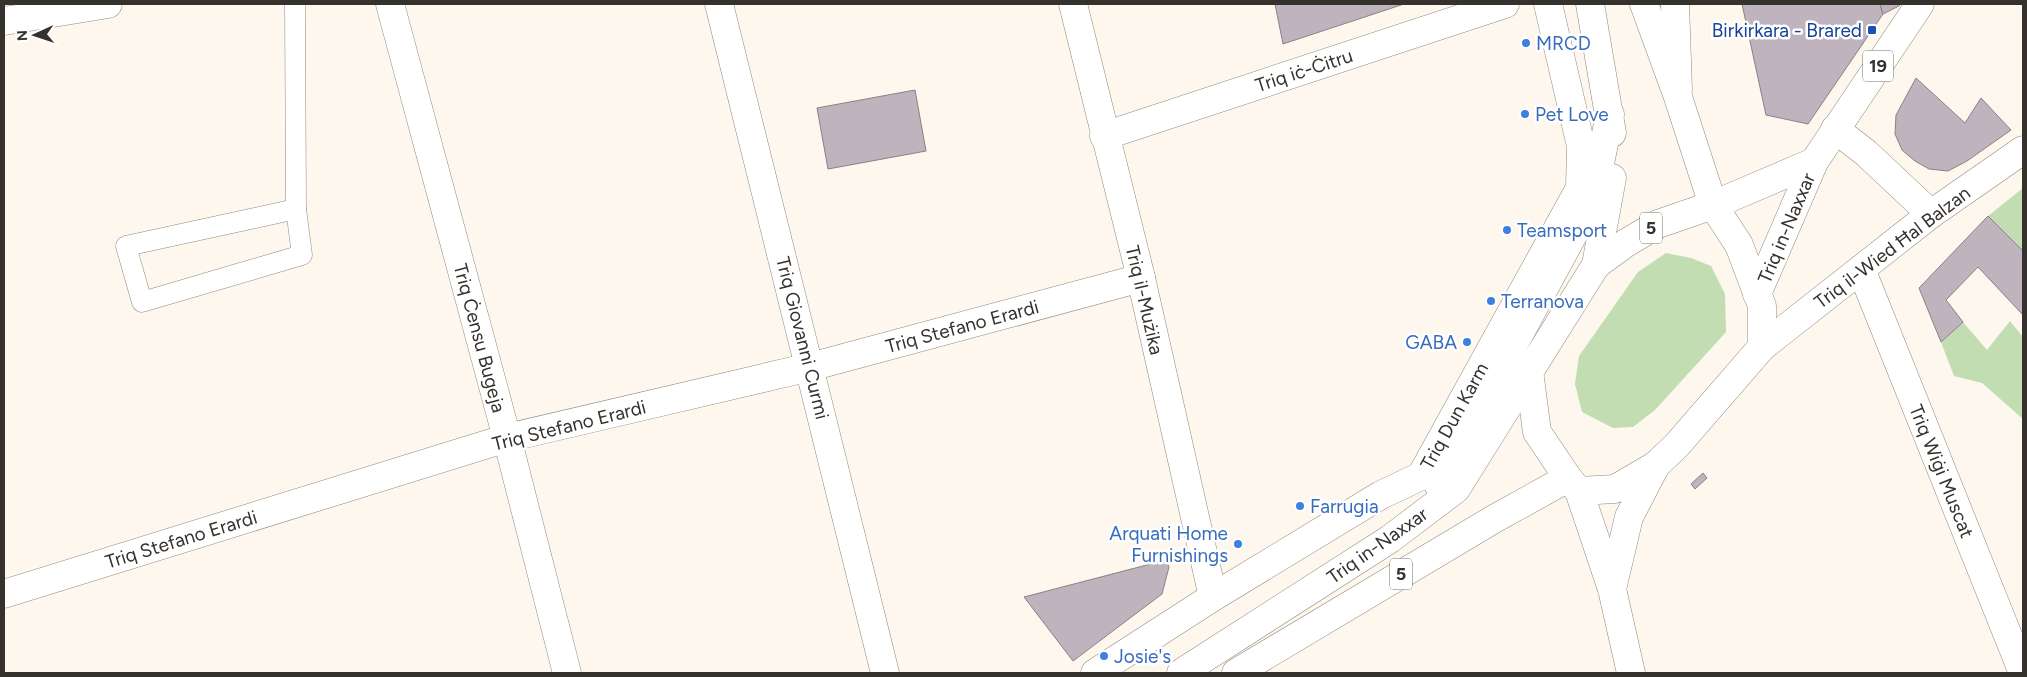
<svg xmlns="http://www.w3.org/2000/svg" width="2027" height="677" viewBox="0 0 2027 677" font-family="Figtree,sans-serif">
	<rect width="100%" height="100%" fill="#fef7ee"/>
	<!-- green -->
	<g fill="#c1ddb1">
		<path d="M2023,188V251L1988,216Z"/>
		<path d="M1666,253L1691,258L1711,266L1725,294L1726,332L1655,410L1633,427L1613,428L1582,412L1575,384L1579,356L1638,272Z"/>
		<path d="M2010,321L2023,337V419L1982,383L1954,376L1941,342L1963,322L1987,350Z"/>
	</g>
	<!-- building -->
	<g fill="#bfb4bd" stroke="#8b8089">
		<path d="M1275,4H1404L1283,44Z"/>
		<path d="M1742,4H1880L1883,14L1808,124L1766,115Z"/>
		<path d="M1880,4H1900L1899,6L1883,14Z"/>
		<path d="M1916,78L1965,123L1981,98L2011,130L1967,161L1948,171L1929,169L1915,161L1902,150L1895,134L1896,115Z"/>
		<path d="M915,90L926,151L828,169L817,108Z"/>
		<path d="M1988,216L2023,251V315L1978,267L1946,300L1963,322L1941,342L1919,288Z"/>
		<path d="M1703,473L1707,478L1695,489L1691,484Z"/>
		<path d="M1166,560L1169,567L1162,594L1073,661L1024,597Z"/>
	</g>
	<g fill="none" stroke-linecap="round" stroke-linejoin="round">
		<defs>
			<g id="lane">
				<path d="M295,4L296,209"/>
				<path d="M296,209L302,255L142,302L126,246Z"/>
			</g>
			<g id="street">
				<path d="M390,4L507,438L567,673"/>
				<path d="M719,4L885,673"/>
				<path d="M1073,4L1141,278L1213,597"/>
				<path d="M1675,4L1678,90"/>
				<path d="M1104,136L1505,4"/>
				<path d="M1861,269L2023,673"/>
				<path d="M4,594L507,438L810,367L1141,278"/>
				<path d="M1095,673L1213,597L1381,495L1421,476L1580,188L1581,146L1548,4"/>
			</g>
			<g id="secondary">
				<path d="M4,21L108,4"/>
				<path d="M1835,129L1866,153L1931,214"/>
				<path d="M1762,347L1931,214L2023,150"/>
				<path d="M1579,491L1612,589L1631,673"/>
				<path d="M1612,589L1629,517L1656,465"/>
			</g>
			<g id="primary">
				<path d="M1713,205L1814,162"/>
				<path d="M1757,294L1814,162L1920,4"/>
			</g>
			<g id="highway">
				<path d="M1590,4L1612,133"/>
				<path d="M1596,265L1612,178"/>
				<path d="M1529,371L1537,432L1568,478L1579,491L1615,489L1656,465L1677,445L1762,347V306L1739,245L1713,205L1678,97L1644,4"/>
				<path d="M1438,484L1593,198L1610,114"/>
				<path d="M1181,673L1390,539L1456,489L1596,265L1626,243L1658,224L1713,205"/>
				<path d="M1236,673L1494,519L1568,478"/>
			</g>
		</defs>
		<!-- lane casing -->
		<use href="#lane" stroke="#91897e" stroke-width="21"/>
		<!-- street casing -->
		<use href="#street" stroke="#91897e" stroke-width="29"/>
		<!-- secondary casing -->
		<use href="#secondary" stroke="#91897e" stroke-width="29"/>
		<!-- primary casing -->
		<use href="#primary" stroke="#91897e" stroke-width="29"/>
		<!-- highway casing -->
		<use href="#highway" stroke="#91897e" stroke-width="29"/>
		<!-- lane -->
		<use href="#lane" stroke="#fff" stroke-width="20"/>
		<!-- street -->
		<use href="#street" stroke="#fff" stroke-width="28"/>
		<!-- secondary -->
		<use href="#secondary" stroke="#fff" stroke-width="28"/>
		<!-- primary -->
		<use href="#primary" stroke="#fff" stroke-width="28"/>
		<!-- highway -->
		<use href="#highway" stroke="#fff" stroke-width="28"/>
	</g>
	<!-- markers -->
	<rect fill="#1a4fb4" stroke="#fff" stroke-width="2" x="1867" y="25" width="10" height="10" rx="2.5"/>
	<g fill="#3f7fe0" stroke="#fff" stroke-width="2">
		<circle cx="1526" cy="43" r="5"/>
		<circle cx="1525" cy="114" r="5"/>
		<circle cx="1507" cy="230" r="5"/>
		<circle cx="1491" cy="301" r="5"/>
		<circle cx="1467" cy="342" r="5"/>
		<circle cx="1300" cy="506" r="5"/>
		<circle cx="1238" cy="544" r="5"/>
		<circle cx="1104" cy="656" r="5"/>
	</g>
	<g text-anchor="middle" stroke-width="5" stroke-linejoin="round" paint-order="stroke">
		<!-- shield labels -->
		<g fill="#fff" stroke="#726f6c" stroke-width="1">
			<rect x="1863" y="50.5" width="30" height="31" rx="4"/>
			<rect x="1640" y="212.5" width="22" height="31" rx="4"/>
			<rect x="1390" y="558.5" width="22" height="31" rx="4"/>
		</g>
		<g font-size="18" font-weight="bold" fill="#35312d">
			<text x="1878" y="72">19</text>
			<text x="1651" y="234">5</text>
			<text x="1401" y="580">5</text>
		</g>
		<!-- transit labels -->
		<g font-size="19" fill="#164399" stroke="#fff" text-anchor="end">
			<text x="1862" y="37">Birkirkara - Brared</text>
		</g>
		<!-- shop labels -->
		<g font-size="19" fill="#366cbe" stroke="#fff" text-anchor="start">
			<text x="1536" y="50">MRCD</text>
			<text x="1535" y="121">Pet Love</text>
			<text x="1517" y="237">Teamsport</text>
			<text x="1501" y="308">Terranova</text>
			<text x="1457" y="349" text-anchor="end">GABA</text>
			<text x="1310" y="513">Farrugia</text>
			<text x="1228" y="540" text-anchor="end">Arquati Home<tspan x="1228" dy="22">Furnishings</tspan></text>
			<text x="1114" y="663">Josie's</text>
		</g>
		<!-- street labels -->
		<g font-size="19" fill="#35312d" stroke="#fff">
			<text transform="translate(1304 70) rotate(-18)" y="7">Triq iċ-Ċitru</text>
			<text transform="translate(1786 228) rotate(-67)" y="7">Triq in-Naxxar</text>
			<text transform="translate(1892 247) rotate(-37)" y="7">Triq il-Wied Ħal Balzan</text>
			<text transform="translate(1145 300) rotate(77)" y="7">Triq il-Mużika</text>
			<text transform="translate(962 326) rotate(-15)" y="7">Triq Stefano Erardi</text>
			<text transform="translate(480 338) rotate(75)" y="7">Triq Ċensu Bugeja</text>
			<text transform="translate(803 338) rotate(76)" y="7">Triq Giovanni Curmi</text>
			<text transform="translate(1454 416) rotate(-61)" y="7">Triq Dun Karm</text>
			<text transform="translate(569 425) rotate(-14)" y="7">Triq Stefano Erardi</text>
			<text transform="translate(1942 471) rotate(68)" y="7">Triq Wiġi Muscat</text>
			<text transform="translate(181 539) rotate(-17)" y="7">Triq Stefano Erardi</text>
			<text transform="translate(1377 545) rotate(-35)" y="7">Triq in-Naxxar</text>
		</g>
	</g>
	<!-- border -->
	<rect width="2027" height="677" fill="none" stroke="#35312d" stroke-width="10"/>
	<!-- north arrow -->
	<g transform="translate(35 35) rotate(267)" stroke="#ffffff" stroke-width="4" paint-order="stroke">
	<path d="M0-4L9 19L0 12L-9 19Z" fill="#35312d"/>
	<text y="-8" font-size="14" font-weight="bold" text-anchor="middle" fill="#35312d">N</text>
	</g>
</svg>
